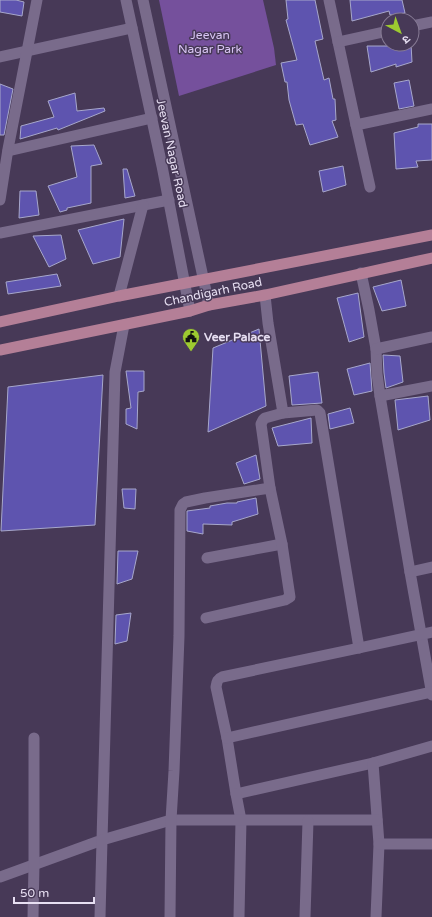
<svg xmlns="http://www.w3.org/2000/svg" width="432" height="917" viewBox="0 0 432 917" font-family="'Varela Round','Noto Sans Devanagari',sans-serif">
	<rect width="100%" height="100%" fill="#473957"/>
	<!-- green -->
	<path fill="#75509c" d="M159,0H263L274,48L276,65L179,96Z"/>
	<!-- building -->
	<g fill="#5e54af" stroke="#a7a7cb">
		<path d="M0,0H16L24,2L22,16L0,12Z"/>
		<path d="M286,0H315L323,39L315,41L324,80L329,78L333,99H335L336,120L332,121L338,137L310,145L303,124L296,125L289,100L287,82H285L281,63L297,60L286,20L288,19Z"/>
		<path d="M350,0H402L405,13L390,15L389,11L352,21Z"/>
		<path d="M395,44H411L412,62L396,67V64L371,72L367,46H395Z"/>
		<path d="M409,80L414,106L399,109L394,83Z"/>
		<path d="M0,84L13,89L4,135H0Z"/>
		<path d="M75,93L77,111L104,108L105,111L58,130L57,128L20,139L21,126L54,117L48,101Z"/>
		<path d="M418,124H432V160L416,161L418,167L396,169L394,133L418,127Z"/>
		<path d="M94,145L102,164L91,166V203L67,208V210L60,212L48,186L77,177L71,146Z"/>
		<path d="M343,166L346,185L323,192L319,171Z"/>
		<path d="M123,169H127L135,196L125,198Z"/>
		<path d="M20,191H36L39,215L19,218Z"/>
		<path d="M124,219L120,257L93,264L78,230Z"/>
		<path d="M61,235L66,259L49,267L33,236Z"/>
		<path d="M57,274L61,286L8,294L6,282Z"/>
		<path d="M401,280L406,306L382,311L373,287Z"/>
		<path d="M358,293L364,337L349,342L337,298Z"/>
		<path d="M259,329L266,406L208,432L213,348Z"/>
		<path d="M383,355L400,356L403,382L386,388L384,373Z"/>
		<path d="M370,363L372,391L354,395L347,369Z"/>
		<path d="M126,371H144V391L138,392L137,429L126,424V409L131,408Z"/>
		<path d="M318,372L322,403L292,405L289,376Z"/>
		<path d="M103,375L95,525L1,531L8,387Z"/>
		<path d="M428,396L430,420L398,430L395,400Z"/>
		<path d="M350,408L354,423L330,429L328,414Z"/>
		<path d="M311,418L312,443L278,446L272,428Z"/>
		<path d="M256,455L260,479L244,484L236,463Z"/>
		<path d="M122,489H136L135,509L124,508Z"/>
		<path d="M256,498L258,514L232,522V525L203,524V534L187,531V511L210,508V506L227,503H237V502Z"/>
		<path d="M118,551H138L132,579L117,584Z"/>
		<path d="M131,613L127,641L115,644L116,615Z"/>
	</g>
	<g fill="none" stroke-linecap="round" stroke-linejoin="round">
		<!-- minor -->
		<g stroke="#796b8b" stroke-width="11">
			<path d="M329,0L356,125"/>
			<path d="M412,26L432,22"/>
			<path d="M338,42L388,31"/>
			<path d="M0,57L132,28"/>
			<path d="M8,151L152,118"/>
			<path d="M370,187L356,125L432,109"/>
			<path d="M0,200L8,149L37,0"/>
			<path d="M0,233L169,200"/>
			<path d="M361,273L369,310L376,349L377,374L380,396L410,572L432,695"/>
			<path d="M265,295L268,323L283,413L317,410L320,413L359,648"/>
			<path d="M119,296L143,205"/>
			<path d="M376,349L432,337"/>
			<path d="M380,396L432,386"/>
			<path d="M207,558L282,544"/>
			<path d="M410,572L432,567"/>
			<path d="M206,618L285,600L290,597L282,544L270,488"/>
			<path d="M432,632L359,648L222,677C217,679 217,682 216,687L227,738L236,794L373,763L432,746"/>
			<path d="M227,738L431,692"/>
			<path d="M373,763L379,844L376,917"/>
			<path d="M236,794L241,820L239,917"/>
			<path d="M379,844H432"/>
			<path d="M0,877L102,840L115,372L124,325"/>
			<path d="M33,917L34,864V738"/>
			<path d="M100,917L102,840L171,820H377"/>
			<path d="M170,917L171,820L174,771L179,636L180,510L183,504L186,502L205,498L270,488L261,424L263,420L265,418L283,413"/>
			<path d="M305,917L308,821"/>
		</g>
		<!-- tertiary -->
		<g stroke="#796b8b" stroke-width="11">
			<path d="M126,0L162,166L190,311"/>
			<path d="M143,0L209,305"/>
		</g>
		<!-- primary -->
		<g stroke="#b47f97" stroke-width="11">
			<path d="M0,322L119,296L432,235"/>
			<path d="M0,350L190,311L209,305L265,295L432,258"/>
		</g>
	</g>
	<!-- icons -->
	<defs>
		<symbol id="civic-pin" viewBox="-11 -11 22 30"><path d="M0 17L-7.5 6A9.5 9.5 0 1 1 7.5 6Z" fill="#9dca30" stroke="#473957"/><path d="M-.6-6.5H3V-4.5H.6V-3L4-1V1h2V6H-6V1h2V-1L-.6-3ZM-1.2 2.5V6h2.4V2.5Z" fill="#111"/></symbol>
	</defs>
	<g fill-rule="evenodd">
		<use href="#civic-pin" x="181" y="327" width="20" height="27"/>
	</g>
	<g text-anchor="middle" stroke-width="3" stroke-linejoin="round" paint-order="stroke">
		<!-- park labels -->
		<g font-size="12" fill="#d8c4f3" stroke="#473957">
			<text x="210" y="39">Jeevan<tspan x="210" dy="14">Nagar Park</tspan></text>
		</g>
		<!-- street labels -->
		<g font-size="12" fill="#e7dff2" stroke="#473957">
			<text transform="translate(172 153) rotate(78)" y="4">Jeevan Nagar Road</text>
			<text transform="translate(213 292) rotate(-12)" y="4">Chandigarh Road</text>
		</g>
		<!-- poi labels -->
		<g font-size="12" font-weight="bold" fill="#e7dff2" stroke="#473957" text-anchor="start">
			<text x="204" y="341">Veer Palace</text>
		</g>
	</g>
	<!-- north arrow -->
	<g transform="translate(400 32) rotate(139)"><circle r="19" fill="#473957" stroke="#877b95"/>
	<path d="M0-3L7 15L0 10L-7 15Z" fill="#9dca30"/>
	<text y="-6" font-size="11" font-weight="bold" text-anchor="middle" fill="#e7dff2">उ</text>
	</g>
	<!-- scale -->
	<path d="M14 897v6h80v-6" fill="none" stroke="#e7dff2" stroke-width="2"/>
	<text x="20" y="897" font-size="12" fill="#e7dff2" stroke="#473957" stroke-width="3" paint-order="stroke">50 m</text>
</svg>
